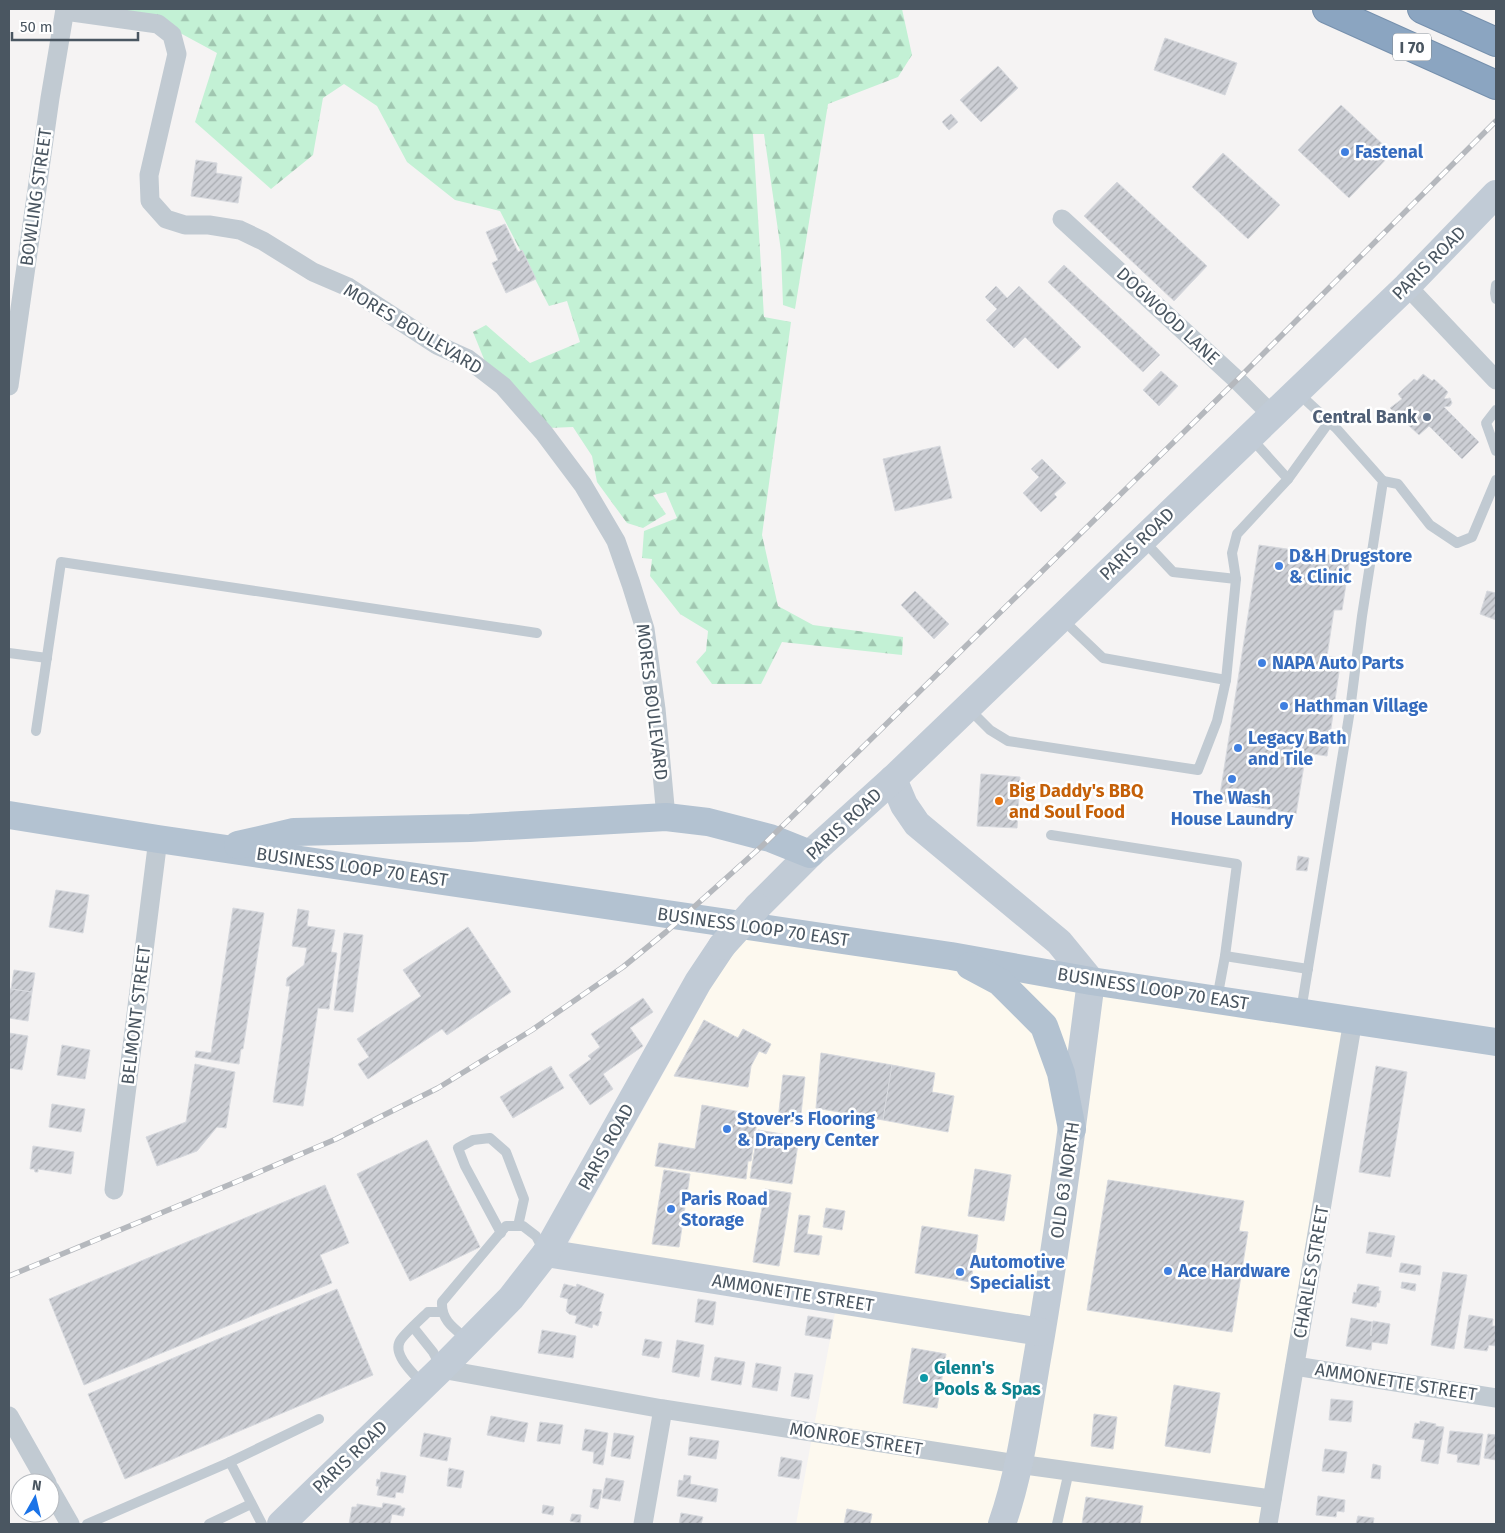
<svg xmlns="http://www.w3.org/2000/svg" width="1505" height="1533" viewBox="0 0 1505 1533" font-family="'Fira Sans',sans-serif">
	<defs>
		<pattern id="forest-firs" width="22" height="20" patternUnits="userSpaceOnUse" patternTransform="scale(1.25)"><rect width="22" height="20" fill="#c3f1d5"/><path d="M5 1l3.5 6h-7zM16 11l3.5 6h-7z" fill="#a0c6b0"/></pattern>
		<pattern id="building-hatch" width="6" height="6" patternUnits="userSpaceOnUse" patternTransform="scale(1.25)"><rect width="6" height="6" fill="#cdcfd5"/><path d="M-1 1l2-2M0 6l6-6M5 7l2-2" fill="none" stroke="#a8abb0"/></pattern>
	</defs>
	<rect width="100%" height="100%" fill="#f5f3f3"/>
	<!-- commercial -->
	<path fill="#fdf9ef" d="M752,930L1349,1022L1263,1524H796L837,1302L557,1265L719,973Z"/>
	<!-- forest -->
	<path fill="url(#forest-firs)" d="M77,9H902L912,55L898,77L828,104L795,309L783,305L781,251L764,134H753L764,317L791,322L762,535L778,606L813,625L903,637L902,655L782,642L761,684H712L696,662L706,651L708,631L680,614L650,576L652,559L642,558L644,531L677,518L666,492L653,495L666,514L643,528L627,523L597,482L592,456L573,427L548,428L488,369L473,332L486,325L530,363L580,342L567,301L549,306L500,211L455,200L407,162L377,106L344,84L323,98L313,155L271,189L195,122L217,53L169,27Z"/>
	<!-- building -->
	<g fill="url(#building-hatch)" stroke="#d7d9de">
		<path d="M1165,38L1237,63L1225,95L1154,70Z"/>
		<path d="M998,66L1018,88L981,122L960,100Z"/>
		<path d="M1341,105L1392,153L1349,198L1298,150Z"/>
		<path d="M951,114L958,122L949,130L942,122Z"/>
		<path d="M1223,153L1280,205L1248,239L1192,187Z"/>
		<path d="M196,160L217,163L216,173L242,177L238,203L191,196Z"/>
		<path d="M1117,182L1207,266L1174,301L1084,216Z"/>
		<path d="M505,224L518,252L522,250L536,279L506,293L492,263L498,260L486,232Z"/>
		<path d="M1064,265L1160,355L1143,372L1048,282Z"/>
		<path d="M996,286L1007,298L1019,286L1081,347L1058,369L1025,337L1014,348L986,320L997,309L985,297Z"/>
		<path d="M1161,371L1178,386L1159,406L1143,390Z"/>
		<path d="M1423,374L1432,381L1434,379L1448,392L1444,398L1445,399L1450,398L1452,403L1450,406L1444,407L1479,442L1462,459L1429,426L1419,435L1390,408L1402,399L1398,394L1414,379L1417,381Z"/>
		<path d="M940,446L952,498L895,511L883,459Z"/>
		<path d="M1042,459L1066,483L1054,494L1057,497L1041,512L1023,493L1039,477L1031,469Z"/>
		<path d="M1259,545L1350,558L1342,610H1334L1327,656L1341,658L1327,756L1306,753L1296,814L1219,801Z"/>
		<path d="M915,591L949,624L934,639L901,605Z"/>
		<path d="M1487,591L1496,593V591V620L1480,614Z"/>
		<path d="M981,774L1020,777L1017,828L977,826Z"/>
		<path d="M1298,856L1309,858L1307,871L1296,870Z"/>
		<path d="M56,890L89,895L83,933L49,927Z"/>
		<path d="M233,908L264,913L243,1049H241L239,1064L195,1057L196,1051L211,1053Z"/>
		<path d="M298,909L309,911L307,926L335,930L331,952L337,953L329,1009L318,1008L303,1106L273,1102L290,986H286L287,978L304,965L307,948L292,946Z"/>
		<path d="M468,927L511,992L447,1035L442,1029L368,1079L358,1064L369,1057L357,1039L421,996L403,970Z"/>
		<path d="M344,933L363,935L353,1012L334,1010Z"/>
		<path d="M14,970L35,973L32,992L11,989Z"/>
		<path d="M10,989L32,992L28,1021L9,1018Z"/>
		<path d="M643,998L653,1012L630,1028L643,1046L603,1074L613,1089L590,1105L569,1075L591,1059L588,1056L600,1047L591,1034Z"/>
		<path d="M704,1020L738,1038L743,1029L771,1044L766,1054L759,1051L751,1066L748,1087L674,1076Z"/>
		<path d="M9,1033L28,1036L22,1070L9,1068Z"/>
		<path d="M62,1045L90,1050L85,1079L57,1075Z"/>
		<path d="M821,1053L892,1065L883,1120L816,1108Z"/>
		<path d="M195,1064L235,1072L226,1128L217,1127L197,1151L157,1166L146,1137L186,1122Z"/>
		<path d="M892,1065L935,1073L932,1092L954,1096L948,1132L883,1120Z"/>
		<path d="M551,1066L564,1088L513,1118L500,1097Z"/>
		<path d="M1376,1066L1407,1072L1390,1177L1359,1172Z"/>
		<path d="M783,1075L805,1077L800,1123L778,1120Z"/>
		<path d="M52,1104L85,1109L81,1132L49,1127Z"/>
		<path d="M702,1105L758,1115L751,1161H748L746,1179L655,1166L659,1143L695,1149Z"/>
		<path d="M758,1130L799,1137L792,1184L750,1178Z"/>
		<path d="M427,1140L480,1247L410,1281L357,1174Z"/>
		<path d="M33,1146L74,1152L71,1174L38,1169V1172H35L34,1169H30Z"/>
		<path d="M975,1169L1011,1175L1004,1221L968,1216Z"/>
		<path d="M664,1170L690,1174L679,1247L652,1244Z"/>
		<path d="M1108,1180L1244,1201L1239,1231L1248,1232L1232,1332L1087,1310Z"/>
		<path d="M325,1185L349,1243L320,1255L332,1283L84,1385L49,1299Z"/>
		<path d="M765,1189L791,1193L779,1266L753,1262Z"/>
		<path d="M826,1208L845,1211L842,1230L823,1227Z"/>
		<path d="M799,1215L810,1216L807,1234L822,1236L819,1255L794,1252Z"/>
		<path d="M922,1226L978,1235L971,1282L915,1273Z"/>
		<path d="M1369,1232L1395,1236L1391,1257L1366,1253Z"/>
		<path d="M1401,1263L1421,1266L1420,1275L1399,1272Z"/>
		<path d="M1443,1272L1467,1275L1454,1349L1431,1345Z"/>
		<path d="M1402,1282L1416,1284L1415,1291L1401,1288Z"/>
		<path d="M564,1284L576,1287L577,1284L604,1294L599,1311L602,1312L598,1326L593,1324L592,1328L575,1323L577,1316L569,1314L566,1311L568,1299L560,1297Z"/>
		<path d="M1358,1284L1379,1287L1378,1291H1381L1379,1303L1377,1302L1376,1307L1352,1303L1354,1292L1356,1293Z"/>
		<path d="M337,1289L373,1375L125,1479L88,1394Z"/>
		<path d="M698,1299L716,1302L713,1325L695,1322Z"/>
		<path d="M1469,1315L1493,1319L1492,1326H1496V1346L1489,1345L1487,1351L1464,1348Z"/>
		<path d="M808,1316L833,1320L830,1339L805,1335Z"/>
		<path d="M1351,1318L1372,1322L1370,1335L1371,1336L1373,1321L1390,1324L1387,1344L1372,1342L1371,1350L1346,1346Z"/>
		<path d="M542,1330L576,1336L573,1358L538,1353Z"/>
		<path d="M645,1339L662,1342L659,1358L642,1355Z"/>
		<path d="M677,1340L704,1345L699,1377L672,1372Z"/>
		<path d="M912,1348L946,1354L937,1408L903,1403Z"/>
		<path d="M715,1357L745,1362L741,1385L711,1380Z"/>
		<path d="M756,1363L781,1367L777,1391L752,1387Z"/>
		<path d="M795,1373L813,1375L809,1399L791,1396Z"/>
		<path d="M1174,1385L1220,1393L1210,1453L1165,1446Z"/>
		<path d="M1331,1399L1353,1401L1351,1422L1329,1420Z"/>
		<path d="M1094,1414L1117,1417L1113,1449L1091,1446Z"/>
		<path d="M491,1416L528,1423L524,1442L487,1435Z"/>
		<path d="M1420,1421L1436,1424L1435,1426L1444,1427L1438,1464L1421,1461L1425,1440L1412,1438L1415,1423L1420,1424Z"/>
		<path d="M540,1422L563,1425L560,1444L537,1441Z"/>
		<path d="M585,1429L608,1433L603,1465L593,1463L594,1452L582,1450Z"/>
		<path d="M1450,1431L1483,1434L1479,1465L1457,1462L1458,1455L1447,1453Z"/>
		<path d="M424,1433L451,1438L447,1461L420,1456Z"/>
		<path d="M614,1433L634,1436L630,1459L611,1456Z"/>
		<path d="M1488,1434L1496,1435V1460L1484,1458Z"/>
		<path d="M690,1437L719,1441L716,1459L688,1455Z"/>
		<path d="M1325,1449L1347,1452L1344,1473L1322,1471Z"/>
		<path d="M781,1457L802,1461L799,1479L778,1476Z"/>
		<path d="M1373,1464L1381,1466L1380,1479L1371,1478Z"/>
		<path d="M449,1468L464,1471L461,1488L447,1486Z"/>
		<path d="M381,1472L406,1476L403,1493L396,1492L395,1498L377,1495L379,1486H376L377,1479L380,1480Z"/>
		<path d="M684,1475L691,1476L690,1484L718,1489L716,1502L677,1496L679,1480L683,1481Z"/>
		<path d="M606,1478L624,1481L620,1501L602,1498Z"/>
		<path d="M593,1489L602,1490L598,1509L590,1507Z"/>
		<path d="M1318,1496L1345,1500L1344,1512L1337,1511L1336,1517L1316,1515Z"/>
		<path d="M1086,1497L1143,1506L1140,1524H1082Z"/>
		<path d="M383,1503L401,1506V1508H405L403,1516L392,1514L390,1524H349L352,1507H357V1504L382,1508Z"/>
		<path d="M543,1505L554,1507L553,1515L542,1513Z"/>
		<path d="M847,1509L872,1514L870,1524H844Z"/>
		<path d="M681,1513L703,1517L701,1524H679Z"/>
		<path d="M572,1514L581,1515L580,1523L570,1521Z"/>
		<path d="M1358,1516L1374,1518L1373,1524H1356Z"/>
	</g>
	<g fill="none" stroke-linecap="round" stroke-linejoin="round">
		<defs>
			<g id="highway">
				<path d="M1327,9L1496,85"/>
				<path d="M1422,9L1496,42"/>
			</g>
		</defs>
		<!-- highway casing -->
		<use href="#highway" stroke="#7690ad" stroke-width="30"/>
		<!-- lane -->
		<g stroke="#c1cad2" stroke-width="10">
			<path d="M1496,285L1495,293L1496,299"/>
			<path d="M1297,392L1336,428L1383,481L1362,616L1350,710L1301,1011"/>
			<path d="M1496,410L1486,423L1496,451"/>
			<path d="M1288,479L1329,422"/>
			<path d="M1383,481L1398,484L1430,525L1457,543L1472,537L1496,480"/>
			<path d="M1143,540L1173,572L1236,579"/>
			<path d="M1062,619L1103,658L1226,680"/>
			<path d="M9,653L47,658"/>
			<path d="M968,708L990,730L1008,741L1198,770L1217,721L1226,680L1236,579L1232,553L1237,534L1288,479L1250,437"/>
			<path d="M36,731L61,562L537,633"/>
			<path d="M1051,835L1237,864L1225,956L1217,999"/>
			<path d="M1225,956L1308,969"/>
			<path d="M501,1233L465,1166L458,1148L473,1140L490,1138L506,1152L524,1199L518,1226"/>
			<path d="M413,1327L433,1352L441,1367"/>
			<path d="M468,1340C455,1329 441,1321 442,1302L506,1226H523L536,1236L544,1251"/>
			<path d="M423,1384C415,1375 392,1355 400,1341C403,1335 422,1318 428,1312H442"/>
			<path d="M87,1524L230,1462"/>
			<path d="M209,1524L251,1504"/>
			<path d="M262,1524L230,1462L319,1419"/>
			<path d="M1057,1524L1069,1471"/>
		</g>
		<!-- street -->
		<g stroke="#c1cad2" stroke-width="19">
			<path d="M65,11L158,24L172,35L177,54L149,175L150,201L166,219L185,225H209L240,230L263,241L313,272L348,287L437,345L468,359L503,386L544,433L583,485L616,541L631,584L645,629L656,709L666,817"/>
			<path d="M1062,219L1237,380L1272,415"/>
			<path d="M1407,286L1496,380"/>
			<path d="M9,386L50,98L65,9"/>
			<path d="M114,1190L158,839"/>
			<path d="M1295,1366L1496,1398"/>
			<path d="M441,1369L663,1409L1018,1464L1272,1499"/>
			<path d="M9,1416L47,1483"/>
			<path d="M50,1489L70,1524"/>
			<path d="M643,1524L663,1409"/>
			<path d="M1268,1524L1353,1020"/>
		</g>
		<!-- secondary -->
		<g stroke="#c1cbd6" stroke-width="28">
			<path d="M893,779L904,805L917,824L1059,942L1091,981C1075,1105 1059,1230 1038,1353C1028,1410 1021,1470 1002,1524"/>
			<path d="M757,907L810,854L893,779L1407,286L1496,194"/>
			<path d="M546,1253L1041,1332"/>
			<path d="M281,1524L441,1369L511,1298L546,1253L698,982L722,946"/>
		</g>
		<!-- primary -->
		<g stroke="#b3c2d1" stroke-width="28">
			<path d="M9,815L158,839L951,956L1091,981L1496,1042"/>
			<path d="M238,845L294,832L470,828L666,817L708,822L770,838L810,854"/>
			<path d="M970,966L1000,982L1044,1026L1061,1073L1072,1129"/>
		</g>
		<!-- highway -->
		<use href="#highway" stroke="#8ba5c1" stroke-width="28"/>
		<defs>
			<path id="rail" d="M9,1276L243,1179L336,1139L438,1088L532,1030L623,967L666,932L762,846L1237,380L1496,121"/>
		</defs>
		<!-- rail casing -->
		<use href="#rail" stroke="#b5b8bd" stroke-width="5.5"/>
		<!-- rail -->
		<use href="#rail" stroke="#fff" stroke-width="4" stroke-dasharray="11" stroke-linecap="butt"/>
		<!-- secondary-bridge -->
		<path stroke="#c1cbd6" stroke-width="28" d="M722,946L757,907"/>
	</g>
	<!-- markers -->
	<g fill="#3f7fe0" stroke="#fff" stroke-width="2">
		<circle cx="1345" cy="152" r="5"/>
		<circle cx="1279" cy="566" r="5"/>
		<circle cx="1262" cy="663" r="5"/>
		<circle cx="1284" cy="706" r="5"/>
		<circle cx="1238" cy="748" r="5"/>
		<circle cx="1232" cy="779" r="5"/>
		<circle cx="727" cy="1129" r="5"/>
		<circle cx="671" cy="1209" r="5"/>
		<circle cx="1168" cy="1271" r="5"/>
		<circle cx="960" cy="1272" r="5"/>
	</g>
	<circle fill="#5c6f8a" stroke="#fff" stroke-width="2" cx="1427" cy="417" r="5"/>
	<circle fill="#e8710a" stroke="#fff" stroke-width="2" cx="999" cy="801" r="5"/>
	<circle fill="#0f9aa8" stroke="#fff" stroke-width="2" cx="924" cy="1378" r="5"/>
	<g text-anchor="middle" stroke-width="5" stroke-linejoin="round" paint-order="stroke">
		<!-- shield labels -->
		<rect fill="#fff" stroke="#808990" stroke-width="1" x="1393" y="33.5" width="38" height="27" rx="4"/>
		<g font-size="16" font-weight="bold" fill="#4a5661">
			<text x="1412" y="53">I 70</text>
		</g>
		<!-- shop labels -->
		<g font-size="18" font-weight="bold" fill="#366cbe" stroke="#fff" text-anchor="start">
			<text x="1355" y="158">Fastenal</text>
			<text x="1289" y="562">D&amp;H Drugstore<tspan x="1289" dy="21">&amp; Clinic</tspan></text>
			<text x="1272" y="669">NAPA Auto Parts</text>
			<text x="1294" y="712">Hathman Village</text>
			<text x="1248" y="744">Legacy Bath<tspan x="1248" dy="21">and Tile</tspan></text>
			<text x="1232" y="804" text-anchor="middle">The Wash<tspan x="1232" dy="21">House Laundry</tspan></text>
			<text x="737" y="1125">Stover's Flooring<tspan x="737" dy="21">&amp; Drapery Center</tspan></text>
			<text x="681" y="1205">Paris Road<tspan x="681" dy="21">Storage</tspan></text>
			<text x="970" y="1268">Automotive<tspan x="970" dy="21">Specialist</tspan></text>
			<text x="1178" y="1277">Ace Hardware</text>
		</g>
		<!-- street labels -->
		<g font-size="18" fill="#4a5661" stroke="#fff">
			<text transform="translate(36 197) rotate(-82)" y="6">BOWLING STREET</text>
			<text transform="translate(1429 263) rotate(-45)" y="6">PARIS ROAD</text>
			<text transform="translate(1168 316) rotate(43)" y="6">DOGWOOD LANE</text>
			<text transform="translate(413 329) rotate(31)" y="6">MORES BOULEVARD</text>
			<text transform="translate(1137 544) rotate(-44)" y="6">PARIS ROAD</text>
			<text transform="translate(652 702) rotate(83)" y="6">MORES BOULEVARD</text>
			<text transform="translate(844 824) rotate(-43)" y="6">PARIS ROAD</text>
			<text transform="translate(352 867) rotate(8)" y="6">BUSINESS LOOP 70 EAST</text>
			<text transform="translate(753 927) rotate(8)" y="6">BUSINESS LOOP 70 EAST</text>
			<text transform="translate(1153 989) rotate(9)" y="6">BUSINESS LOOP 70 EAST</text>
			<text transform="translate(136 1015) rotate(-83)" y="6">BELMONT STREET</text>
			<text transform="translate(606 1147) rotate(-61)" y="6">PARIS ROAD</text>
			<text transform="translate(1065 1180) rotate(-82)" y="6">OLD 63 NORTH</text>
			<text transform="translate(1311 1272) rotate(-80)" y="6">CHARLES STREET</text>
			<text transform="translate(793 1293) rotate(9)" y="6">AMMONETTE STREET</text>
			<text transform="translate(1396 1382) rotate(9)" y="6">AMMONETTE STREET</text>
			<text transform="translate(856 1439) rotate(9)" y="6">MONROE STREET</text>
			<text transform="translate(350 1457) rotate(-44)" y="6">PARIS ROAD</text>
		</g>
		<!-- service labels -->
		<g font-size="18" font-weight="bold" fill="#4e5e75" stroke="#fff" text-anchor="end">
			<text x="1417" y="423">Central Bank</text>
		</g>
		<!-- food labels -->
		<g font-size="18" font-weight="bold" fill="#c56008" stroke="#fff" text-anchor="start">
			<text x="1009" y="797">Big Daddy's BBQ<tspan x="1009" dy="21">and Soul Food</tspan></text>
		</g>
		<!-- culture labels -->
		<g font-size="18" font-weight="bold" fill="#0d838f" stroke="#fff" text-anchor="start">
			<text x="934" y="1374">Glenn's<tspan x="934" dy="21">Pools &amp; Spas</tspan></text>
		</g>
	</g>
	<!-- border -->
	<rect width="1505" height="1533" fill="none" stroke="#4a5661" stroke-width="20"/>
	<!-- north arrow -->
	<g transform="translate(35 1498) rotate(8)"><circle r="24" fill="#ffffff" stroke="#b7bbc0"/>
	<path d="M0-4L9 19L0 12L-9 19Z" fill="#1a73e8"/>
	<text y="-8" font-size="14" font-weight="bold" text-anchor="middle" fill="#4a5661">N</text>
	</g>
	<!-- scale -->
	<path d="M12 32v8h126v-8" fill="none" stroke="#4a5661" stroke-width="2.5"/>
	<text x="20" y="32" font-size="15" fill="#4a5661" stroke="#ffffff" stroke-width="4" paint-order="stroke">50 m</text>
</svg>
